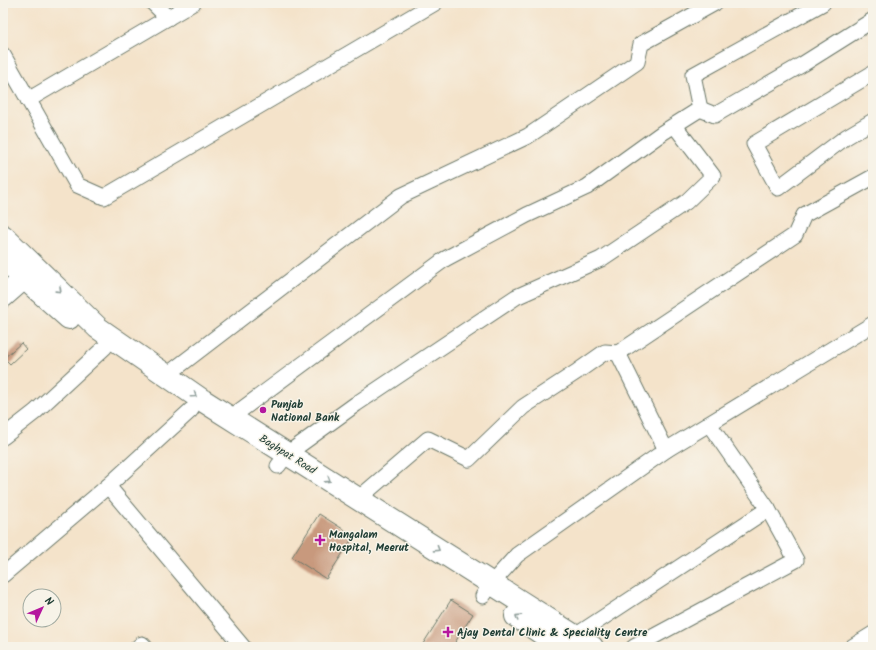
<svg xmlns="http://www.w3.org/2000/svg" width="876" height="650" viewBox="0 0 876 650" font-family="Kalam,sans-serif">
	<rect width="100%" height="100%" fill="#f7f3e8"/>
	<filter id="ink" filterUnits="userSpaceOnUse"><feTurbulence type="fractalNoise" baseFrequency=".025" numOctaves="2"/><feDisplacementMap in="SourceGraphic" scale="8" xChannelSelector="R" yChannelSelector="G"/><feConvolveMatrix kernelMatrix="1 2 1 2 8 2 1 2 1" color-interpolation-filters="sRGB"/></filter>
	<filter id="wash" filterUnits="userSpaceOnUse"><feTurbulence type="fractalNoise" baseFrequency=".012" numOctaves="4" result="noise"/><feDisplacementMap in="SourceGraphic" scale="16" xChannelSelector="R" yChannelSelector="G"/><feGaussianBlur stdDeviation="0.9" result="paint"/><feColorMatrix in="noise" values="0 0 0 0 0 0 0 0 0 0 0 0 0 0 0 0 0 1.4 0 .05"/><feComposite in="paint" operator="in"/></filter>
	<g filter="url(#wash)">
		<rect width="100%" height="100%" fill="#f4e3ca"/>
		<g id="blocks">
			<!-- building -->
			<g fill="#c8997d">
				<path d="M21,343L26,349L10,364L4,358Z"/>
				<path d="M319,514L354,536L326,579L292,557Z"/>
				<path d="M451,600L473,614L452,647H421Z"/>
			</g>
		</g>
	</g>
	<g filter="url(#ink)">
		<use href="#blocks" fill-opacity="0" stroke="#6a7768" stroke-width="1"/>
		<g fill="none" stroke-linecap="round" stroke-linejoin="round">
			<defs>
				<g id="minor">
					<path d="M153,3L168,18"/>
					<path d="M3,55L77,185L104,197L435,3"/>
					<path d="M873,73L754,144L778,188L846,137L873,121"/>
					<path d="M28,100L193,3"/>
					<path d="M700,109L715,115L803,64L873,20"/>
					<path d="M167,375L401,196L528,136L637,62L641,44L715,3"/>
					<path d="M230,418L445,259L527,215L587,187L662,133L700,109L693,75L823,3"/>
					<path d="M3,437L35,412L105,347"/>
					<path d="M666,450L618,353L795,235L804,215L873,177"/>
					<path d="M278,466L287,454L356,404L462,333L516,297L601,259L686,202L713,176L675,126"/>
					<path d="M108,486L243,647"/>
					<path d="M358,499L428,439L469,459L523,407L578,371L605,352L618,353"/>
					<path d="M3,575L108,486L191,410"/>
					<path d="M483,596L492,583L517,555L666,450L873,324"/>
					<path d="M569,643L575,636L768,509L709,424"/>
					<path d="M138,647L142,644L145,647"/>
					<path d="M634,647L796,560L768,509"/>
					<path d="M852,647L873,634"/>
				</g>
				<path id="secondary" d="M3,297L36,268"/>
				<g id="primary">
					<path d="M3,236L98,328L202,400L592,647"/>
					<path d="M3,259L69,318"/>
					<path d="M516,616L562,647"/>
				</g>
			</defs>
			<!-- minor casing -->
			<use href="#minor" stroke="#6a7768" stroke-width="17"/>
			<!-- secondary casing -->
			<use href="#secondary" stroke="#6a7768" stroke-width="23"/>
			<!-- primary casing -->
			<use href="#primary" stroke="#6a7768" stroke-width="24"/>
			<!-- minor -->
			<use href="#minor" stroke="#fff" stroke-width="15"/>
			<!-- secondary -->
			<use href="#secondary" stroke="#fff" stroke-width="21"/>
			<!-- primary -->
			<use href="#primary" stroke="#fff" stroke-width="22"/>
		</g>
		<!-- one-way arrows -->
		<defs><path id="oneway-chevron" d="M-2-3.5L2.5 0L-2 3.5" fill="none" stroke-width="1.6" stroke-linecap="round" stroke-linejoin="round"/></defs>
		<g stroke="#8f9e9a">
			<use href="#oneway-chevron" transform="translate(59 290) rotate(44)"/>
			<use href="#oneway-chevron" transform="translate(194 395) rotate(35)"/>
			<use href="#oneway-chevron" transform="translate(328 480) rotate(32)"/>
			<use href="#oneway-chevron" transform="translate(437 549) rotate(32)"/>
			<use href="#oneway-chevron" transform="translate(518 617) rotate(-147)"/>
		</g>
	</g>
	<!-- markers -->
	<g fill="#b5179e" stroke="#f7f3e8" stroke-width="1.5">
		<circle cx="263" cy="410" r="4"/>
		<path d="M318 534h4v4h4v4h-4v4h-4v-4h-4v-4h4z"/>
		<path d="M446 626h4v4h4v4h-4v4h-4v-4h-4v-4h4z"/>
	</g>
	<g text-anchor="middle" stroke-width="3" stroke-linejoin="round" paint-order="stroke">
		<!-- poi labels -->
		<g font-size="11" font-weight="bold" fill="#1f3d34" stroke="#f7f3e8" text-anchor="start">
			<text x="271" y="408">Punjab<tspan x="271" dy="13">National Bank</tspan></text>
			<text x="329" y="538">Mangalam<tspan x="329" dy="13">Hospital, Meerut</tspan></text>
			<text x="457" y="636">Ajay Dental Clinic &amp; Speciality Centre</text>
		</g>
		<!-- street labels -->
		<g font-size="11" fill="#1f3d34" stroke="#f7f3e8">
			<text transform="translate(288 454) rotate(32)" y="4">Baghpat Road</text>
		</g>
	</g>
	<!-- margin -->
	<rect width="876" height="650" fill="none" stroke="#f7f3e8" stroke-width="16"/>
	<!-- north arrow -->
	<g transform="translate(42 608) rotate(46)"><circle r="19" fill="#f7f3e8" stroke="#a1aaa0"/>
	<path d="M0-3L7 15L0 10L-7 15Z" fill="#b5179e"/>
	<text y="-6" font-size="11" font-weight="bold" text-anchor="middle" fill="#1f3d34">N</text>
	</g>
</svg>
